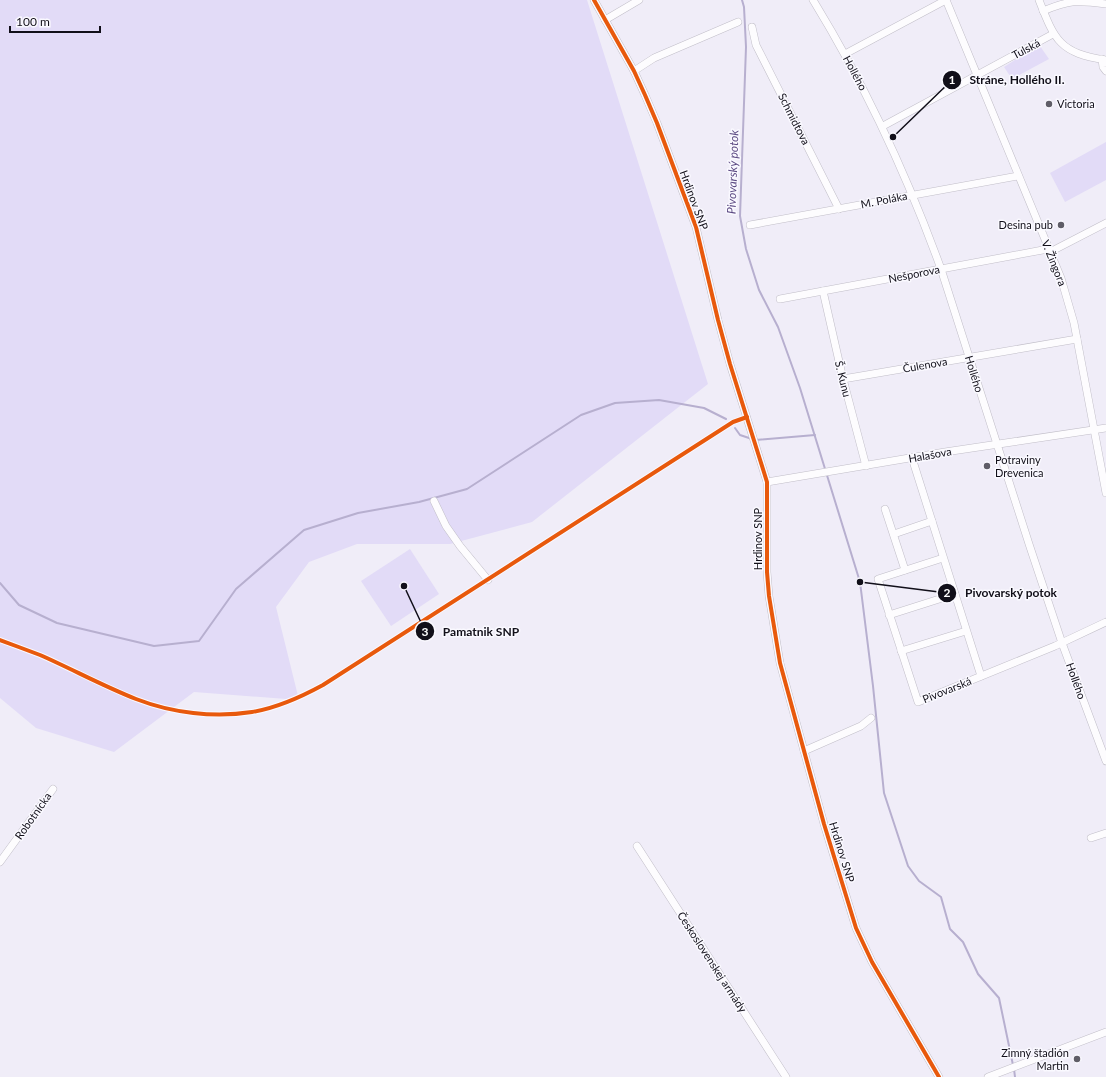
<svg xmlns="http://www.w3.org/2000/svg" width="1106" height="1077" viewBox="0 0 1106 1077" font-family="Lato,sans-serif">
	<rect width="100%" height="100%" fill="#f0edf8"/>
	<!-- green -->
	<g fill="#e2dbf7">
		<path d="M0,0H587L708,384L532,522L450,544H357L309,562L276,607L299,700L194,692L114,752L36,728L0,698Z"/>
		<path d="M1040,46L1049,59L1012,79L1004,67L1024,54Z"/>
		<path d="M1106,142V180L1065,202L1050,173Z"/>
		<path d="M410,549L439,594L391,626L361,581Z"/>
	</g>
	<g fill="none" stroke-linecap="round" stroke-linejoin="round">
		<!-- stream -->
		<g stroke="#b7afcf" stroke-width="2">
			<path d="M742,0L744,7L746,47L740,216L746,249L759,290L778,327L800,388L860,582L873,686L884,793L908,866L919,881L941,897L950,929L963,942L978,974L999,998L1013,1065"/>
			<path d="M735,428L740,435L752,439"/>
			<path d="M756,440L815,435"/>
			<path d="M0,583L19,605L57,623L154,646L199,641L236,589L304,530L358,513L419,502L467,489L581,415L615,403L659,400L704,408L726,419"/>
			<path d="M1014,1069L1015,1077"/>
		</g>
		<defs>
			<g id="minor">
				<path d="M594,0L634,71L645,95L657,123L696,227L718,320L730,364L767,482V572L769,596L780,663L824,824L856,928L872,962L939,1077"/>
				<path d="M813,0C865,85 907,175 941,269L1029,544L1062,643L1106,761"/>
				<path d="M946,0L1061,278L1074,323L1106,493"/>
				<path d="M1039,0C1055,41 1060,53 1106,60"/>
				<path d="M1043,11C1070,0 1077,0 1106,4"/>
				<path d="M605,20L639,0"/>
				<path d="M752,27L756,45L839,209"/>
				<path d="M845,54L946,0"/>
				<path d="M1102,59L1103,67L1106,71"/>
				<path d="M634,71L654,58L738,22"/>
				<path d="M883,126L1053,34"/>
				<path d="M750,225L1018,176"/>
				<path d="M1050,252L1106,223"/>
				<path d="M823,291L843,379L866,466"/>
				<path d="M780,299L1048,249"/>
				<path d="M843,379L1077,339"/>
				<path d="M912,458L981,676"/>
				<path d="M767,482L945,452L1106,428"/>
				<path d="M434,501L446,526L460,546L488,580"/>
				<path d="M885,509L905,570"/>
				<path d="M894,534L932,521"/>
				<path d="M943,558L878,579L918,702L1055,646L1106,622"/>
				<path d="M889,615L955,594"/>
				<path d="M901,651L966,631"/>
				<path d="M804,751L861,726L871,718"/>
				<path d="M1091,838L1106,833"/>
				<path d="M637,846L786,1077"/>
				<path d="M0,862L53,789"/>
				<path d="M988,1077L1106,1032"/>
			</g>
		</defs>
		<!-- minor casing -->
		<use href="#minor" stroke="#c1bec8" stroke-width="8"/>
		<!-- minor -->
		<use href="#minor" stroke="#fdfcfe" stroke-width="7"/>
		<defs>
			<g id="cycleway">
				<path d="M594,0L634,71L645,95L657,123L696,227L718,320L730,364L767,482V572L769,596L780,663L824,824L856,928L872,962L939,1077"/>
				<path d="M0,640C13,645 27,650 40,655C72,669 103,686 136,699C172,713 214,718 252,712C277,708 301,697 323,685L733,422L747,417"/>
			</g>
		</defs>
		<!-- cycleway casing -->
		<use href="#cycleway" stroke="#faf9ff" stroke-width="6"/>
		<!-- cycleway -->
		<use href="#cycleway" stroke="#e8590c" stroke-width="4"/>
	</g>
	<!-- markers -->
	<g fill="#5f5d67" stroke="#faf9ff" stroke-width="1.5">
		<circle cx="1049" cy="104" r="4"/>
		<circle cx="1061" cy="225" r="4"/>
		<circle cx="987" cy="466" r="4"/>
		<circle cx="1077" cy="1059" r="4"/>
	</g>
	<g text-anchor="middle" stroke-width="3" stroke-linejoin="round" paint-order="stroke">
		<!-- street labels -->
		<g font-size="11" fill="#110f19" stroke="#faf9ff">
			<text transform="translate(1026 49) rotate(-28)" y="4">Tulská</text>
			<text transform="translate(855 73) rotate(62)" y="4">Hollého</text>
			<text transform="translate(794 119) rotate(63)" y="4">Schmidtova</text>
			<text transform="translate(694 200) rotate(70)" y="4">Hrdinov SNP</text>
			<text transform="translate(884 200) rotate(-11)" y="4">M. Poláka</text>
			<text transform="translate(1054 263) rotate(68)" y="4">V. Žingora</text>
			<text transform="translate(914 274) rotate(-11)" y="4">Nešporova</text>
			<text transform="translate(925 365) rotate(-10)" y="4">Čulenova</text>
			<text transform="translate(974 374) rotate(73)" y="4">Hollého</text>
			<text transform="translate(843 379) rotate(76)" y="4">Š. Kunu</text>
			<text transform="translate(930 455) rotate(-10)" y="4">Halašova</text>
			<text transform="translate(758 539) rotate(-90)" y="4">Hrdinov SNP</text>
			<text transform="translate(1076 681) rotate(70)" y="4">Hollého</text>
			<text transform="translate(947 690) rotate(-22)" y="4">Pivovarská</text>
			<text transform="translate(33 816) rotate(-55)" y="4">Robotnícka</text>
			<text transform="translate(842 852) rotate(73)" y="4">Hrdinov SNP</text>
			<text transform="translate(712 962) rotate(57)" y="4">Československej armády</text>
		</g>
		<!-- poi labels -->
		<g font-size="11" fill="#110f19" stroke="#faf9ff" text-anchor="start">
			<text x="1057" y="108">Victoria</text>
			<text x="1053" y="229" text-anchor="end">Desina pub</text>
			<text x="995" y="464">Potraviny<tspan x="995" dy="13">Drevenica</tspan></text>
			<text x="1069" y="1057" text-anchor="end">Zimný štadión<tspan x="1069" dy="13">Martin</tspan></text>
		</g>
		<!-- water labels -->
		<g font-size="12" font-style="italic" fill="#5c4a83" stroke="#faf9ff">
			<text transform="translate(733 172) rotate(-88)" y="4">Pivovarský potok</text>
		</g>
	</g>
	<!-- callouts -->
	<path fill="none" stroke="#110f19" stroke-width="1.5" d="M893 137L952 80M860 582L947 593M404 586L425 631"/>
	<g fill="#110f19" stroke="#faf9ff" stroke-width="1.5">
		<circle cx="893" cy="137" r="4"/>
		<circle cx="860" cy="582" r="4"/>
		<circle cx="404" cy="586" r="4"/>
		<circle cx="952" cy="80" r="10"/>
		<circle cx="947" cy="593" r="10"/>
		<circle cx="425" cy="631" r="10"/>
	</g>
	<g font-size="12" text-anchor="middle" font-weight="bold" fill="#fff">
		<text x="952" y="84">1</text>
		<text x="947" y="597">2</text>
		<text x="425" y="636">3</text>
	</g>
	<g font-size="12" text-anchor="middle" font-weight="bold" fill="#110f19" stroke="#faf9ff" stroke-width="3" stroke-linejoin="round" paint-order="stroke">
		<text x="1017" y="84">Stráne, Hollého II.</text>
		<text x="1011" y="597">Pivovarský potok</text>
		<text x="481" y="636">Pamatnik SNP</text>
	</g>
	<!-- scale -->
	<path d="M10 26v6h90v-6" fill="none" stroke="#110f19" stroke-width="2"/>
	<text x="16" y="26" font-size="12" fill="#110f19" stroke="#faf9ff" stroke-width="3" paint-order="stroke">100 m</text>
</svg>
